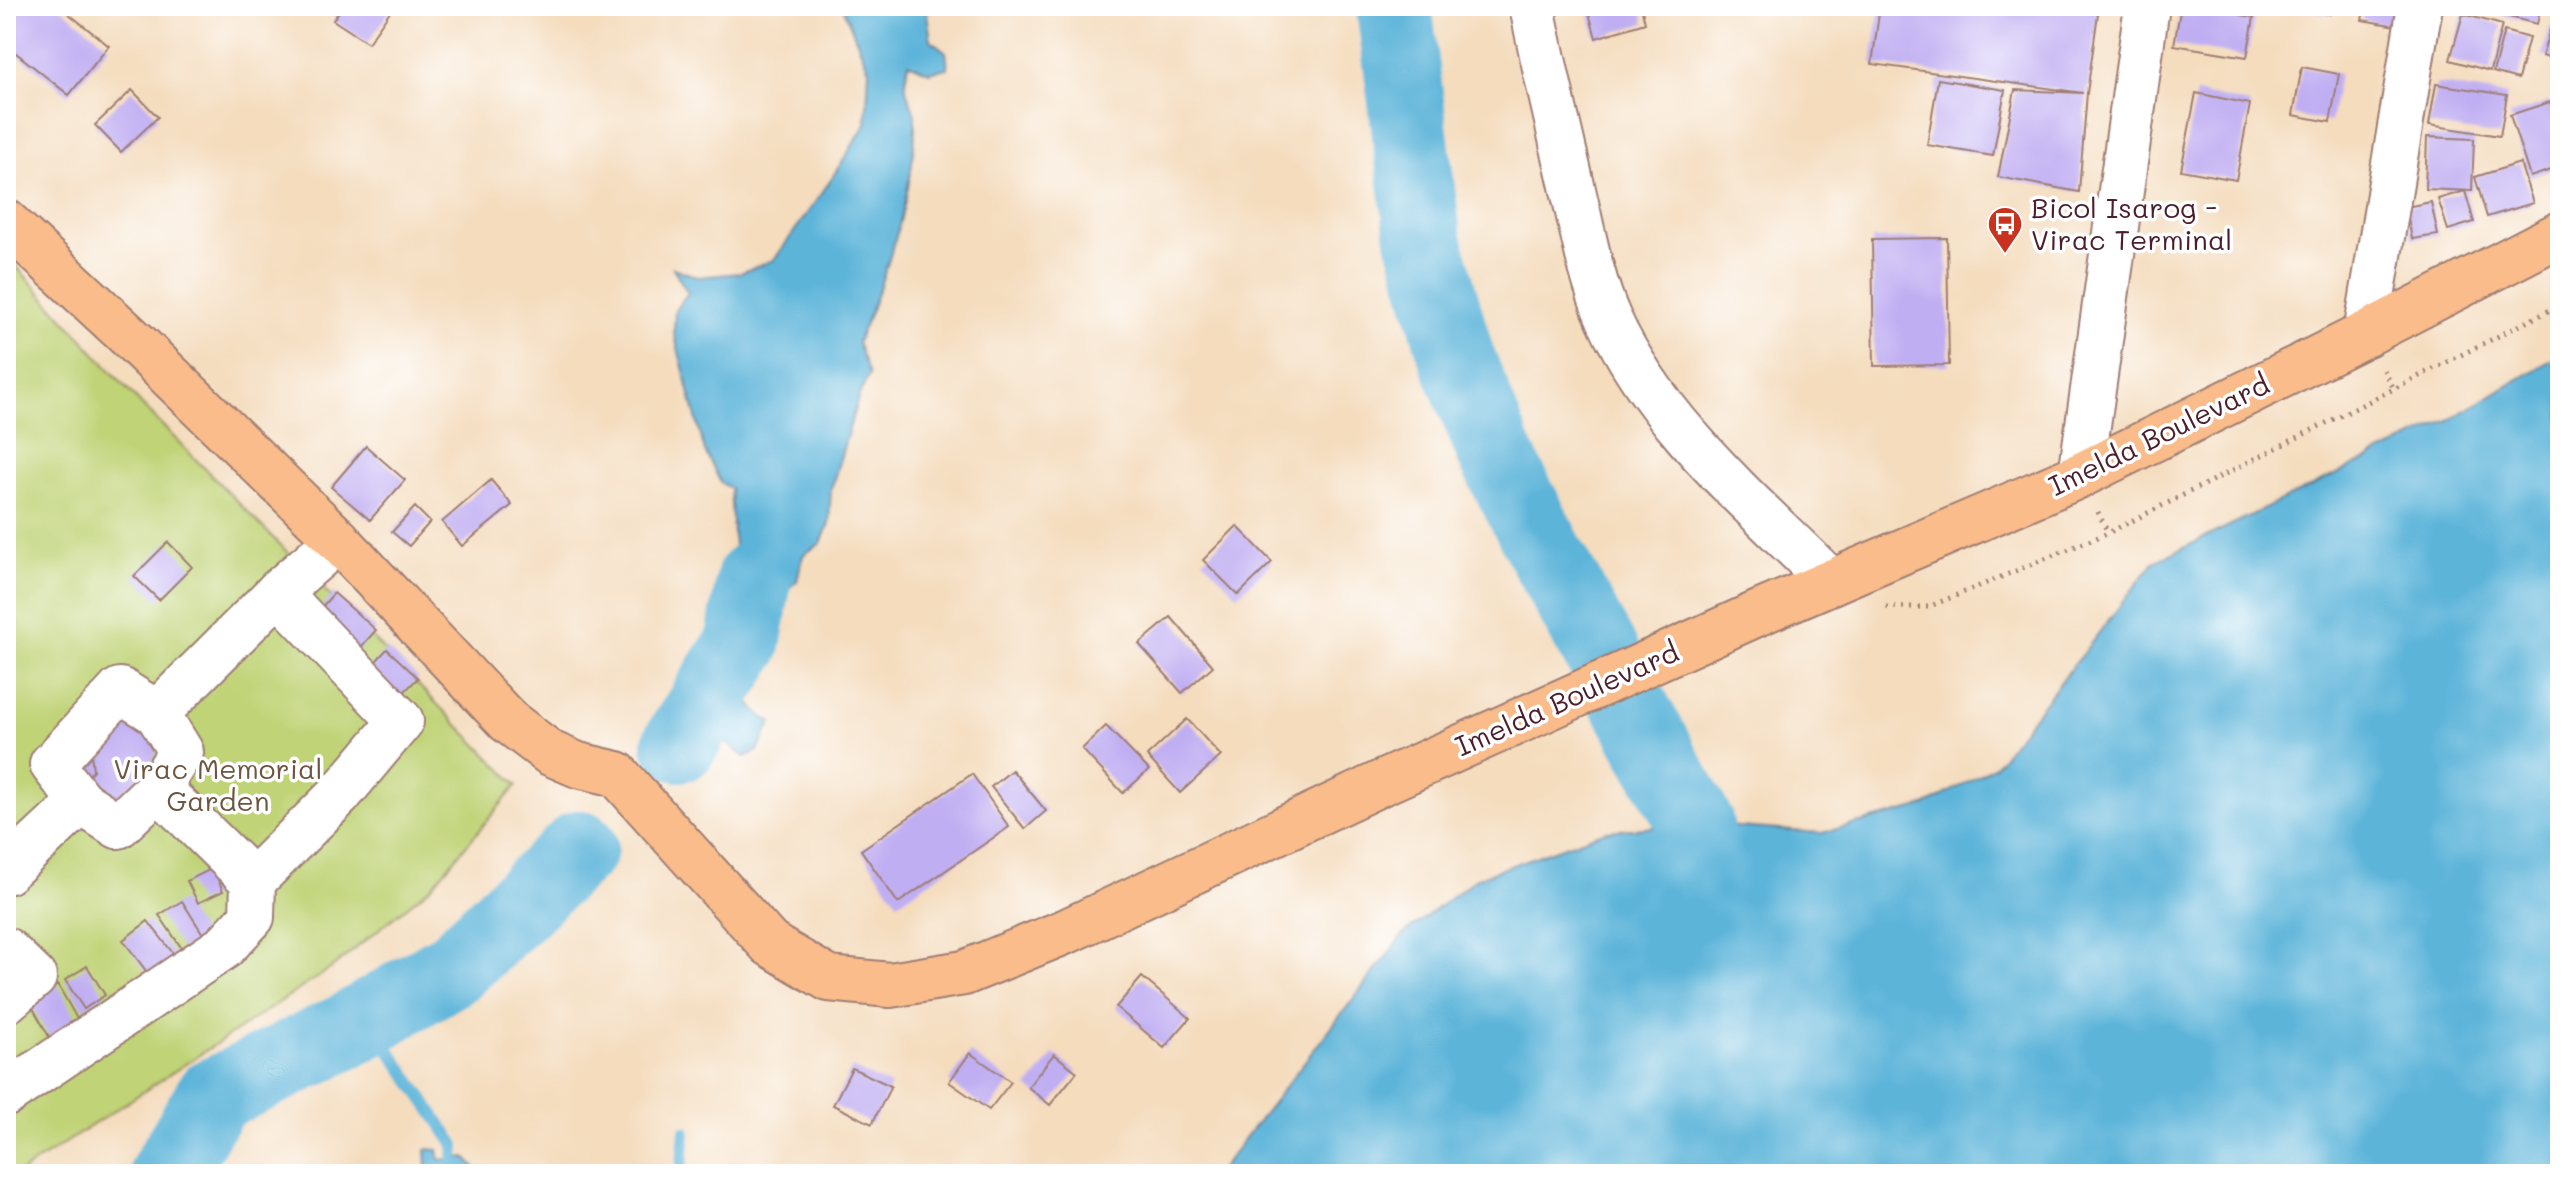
<svg xmlns="http://www.w3.org/2000/svg" width="2566" height="1180" viewBox="0 0 2566 1180" font-family="Mali,sans-serif">
	<rect width="100%" height="100%" fill="#fff"/>
	<filter id="ink" filterUnits="userSpaceOnUse"><feTurbulence type="fractalNoise" baseFrequency=".0125" numOctaves="2"/><feDisplacementMap in="SourceGraphic" scale="16" xChannelSelector="R" yChannelSelector="G"/><feConvolveMatrix kernelMatrix="1 2 1 2 8 2 1 2 1" color-interpolation-filters="sRGB"/></filter>
	<filter id="wash" filterUnits="userSpaceOnUse"><feTurbulence type="fractalNoise" baseFrequency=".006" numOctaves="4" result="noise"/><feDisplacementMap in="SourceGraphic" scale="32" xChannelSelector="R" yChannelSelector="G"/><feGaussianBlur stdDeviation="1.8" result="paint"/><feColorMatrix in="noise" values="0 0 0 0 0 0 0 0 0 0 0 0 0 0 0 0 0 1.4 0 .05"/><feComposite in="paint" operator="in"/></filter>
	<g filter="url(#wash)">
		<rect width="100%" height="100%" fill="#f4dcbd"/>
		<!-- green -->
		<path fill="#c0d376" stroke="#857950" stroke-width="2" d="M6,255L141,404L517,785L432,886L333,967L18,1174H6Z"/>
		<!-- water -->
		<g fill="#5cb4d9" stroke="#536a82" stroke-width="2">
			<path d="M842,6H932L927,14L931,40L946,52L948,68L929,72L908,63C907,71 905,80 906,88C907,98 915,107 915,117C917,184 885,281 857,342L869,375L859,395L831,489L829,524L821,543L803,555L797,581L783,593C782,607 787,623 779,635C771,648 757,654 748,666C738,678 747,701 756,711C760,716 767,719 772,722L758,751L745,757L698,721C721,693 733,675 712,642L730,603V579L726,555L734,547L730,488L721,483L705,452L674,333L675,310L688,293L673,268L698,277L740,273L774,260L828,184L866,124L869,69Z"/>
			<path d="M2560,355V1174H1217L1404,934L1477,878L1606,831L1696,824L1822,833L1925,806L1995,766L2154,562L2451,419Z"/>
			<path d="M426,1149L438,1150L440,1160L466,1157L481,1174H424L427,1167Z"/>
		</g>
		<g fill="none" stroke-linecap="round" stroke-linejoin="round">
			<!-- stream -->
			<g stroke="#5cb4d9" stroke-width="12">
				<path d="M368,1019L455,1145L453,1174"/>
				<path d="M681,1174L685,1132"/>
			</g>
			<!-- river -->
			<g stroke="#5cb4d9" stroke-width="76">
				<path d="M1394,6L1423,237L1456,355L1496,455L1549,559L1696,824"/>
				<path d="M680,744L743,644L754,579"/>
				<path d="M167,1174L213,1096L349,1030L453,968L580,848"/>
			</g>
		</g>
		<g id="blocks">
			<!-- building -->
			<g fill="#c0aef2">
				<path d="M6,6H59L109,46L69,95L6,45Z"/>
				<path d="M343,6H391L393,7L368,43L333,20Z"/>
				<path d="M1587,6H1641L1645,23L1596,38Z"/>
				<path d="M1880,6H2099L2087,93L2079,192L1998,177L2015,90L2083,93L1872,64Z"/>
				<path d="M2181,6H2242L2240,15L2254,17L2247,57L2174,45Z"/>
				<path d="M2282,6H2331L2330,14Z"/>
				<path d="M2365,6H2399L2396,26L2362,20Z"/>
				<path d="M2466,6H2541L2537,24Z"/>
				<path d="M2463,14L2502,25L2490,71L2450,60Z"/>
				<path d="M2551,26L2560,29V61L2542,56Z"/>
				<path d="M2504,31L2529,38L2518,79L2493,72Z"/>
				<path d="M2302,67L2339,74L2330,122L2293,115Z"/>
				<path d="M1938,79L2005,90L1993,156L1927,145Z"/>
				<path d="M2436,84L2507,95L2500,136L2429,125Z"/>
				<path d="M132,90L158,117L121,152L95,125Z"/>
				<path d="M2196,93L2250,104L2236,180L2181,170Z"/>
				<path d="M2550,102L2560,132V167L2530,177L2510,115Z"/>
				<path d="M2427,137L2474,139L2472,191L2425,189Z"/>
				<path d="M2520,163L2533,203L2487,217L2475,177Z"/>
				<path d="M2465,191L2474,222L2448,230L2438,199Z"/>
				<path d="M2431,202L2438,235L2412,239L2406,207Z"/>
				<path d="M1947,238L1949,365L1874,366L1872,239Z"/>
				<path d="M366,446L405,480L370,520L331,487Z"/>
				<path d="M491,480L512,505L462,546L442,522Z"/>
				<path d="M415,507L430,522L409,546L392,532Z"/>
				<path d="M1237,526L1272,562L1238,595L1203,560Z"/>
				<path d="M168,542L192,567L159,600L134,576Z"/>
				<path d="M334,593L376,630L354,655L312,618Z"/>
				<path d="M1171,617L1213,666L1182,693L1139,644Z"/>
				<path d="M387,649L418,678L396,700L366,672Z"/>
				<path d="M129,716L160,738L147,787L125,788L105,812L77,790L93,770L90,745L116,719Z"/>
				<path d="M1187,719L1221,756L1180,793L1147,756Z"/>
				<path d="M1106,726L1149,770L1123,793L1082,749Z"/>
				<path d="M1012,770L1046,811L1025,829L991,787Z"/>
				<path d="M972,774L1009,827L898,903L861,850Z"/>
				<path d="M213,868L223,891L198,903L187,881Z"/>
				<path d="M182,901L206,939L185,953L159,915Z"/>
				<path d="M148,921L176,957L150,976L123,940Z"/>
				<path d="M87,966L105,995L84,1009L65,980Z"/>
				<path d="M1142,977L1190,1018L1164,1048L1116,1007Z"/>
				<path d="M58,985L81,1026L52,1042L29,1001Z"/>
				<path d="M970,1053L1011,1082L989,1110L949,1082Z"/>
				<path d="M1054,1054L1077,1072L1050,1105L1028,1087Z"/>
				<path d="M852,1068L891,1086L872,1124L833,1105Z"/>
			</g>
		</g>
	</g>
	<g filter="url(#ink)">
		<use href="#blocks" fill-opacity="0" stroke="#9f7e74" stroke-width="2"/>
		<g fill="none" stroke-linecap="round" stroke-linejoin="round">
			<defs>
				<g id="minor">
					<path d="M1532,6C1544,68 1559,129 1573,190C1583,232 1591,279 1609,319C1657,424 1751,502 1831,582"/>
					<path d="M2366,334L2420,6"/>
					<path d="M2081,475L2147,6"/>
					<path d="M81,802L118,826L158,788"/>
					<path d="M6,872L81,802L52,764L120,690L157,713L278,592L338,540"/>
					<path d="M253,881L339,795L401,721L278,592"/>
					<path d="M6,950L34,977L6,1001"/>
					<path d="M6,1094L224,947L252,917L253,881L158,788L181,752L157,713"/>
				</g>
				<path id="major" d="M6,222L134,341L338,540L508,721L550,753L578,765L617,774L770,944L829,979L890,985L964,973L1067,931L1379,784L1761,612L2081,475L2366,334L2560,234"/>
			</defs>
			<!-- minor casing -->
			<use href="#minor" stroke="#9f7e74" stroke-width="48"/>
			<!-- major casing -->
			<use href="#major" stroke="#9f7e74" stroke-width="48"/>
			<!-- path -->
			<g stroke="#9f7e74" stroke-width="5" stroke-dasharray="2 6" stroke-linecap="butt">
				<path d="M2384,370L2395,391"/>
				<path d="M2098,512L2108,533"/>
				<path d="M1886,607H1928L2108,533L2560,305"/>
			</g>
			<!-- minor -->
			<use href="#minor" stroke="#fff" stroke-width="44"/>
			<!-- major -->
			<use href="#major" stroke="#f9bc8a" stroke-width="44"/>
		</g>
	</g>
	<!-- icons -->
	<defs>
		<symbol id="bus-pin" viewBox="-11 -11 22 30"><path d="M0 17L-7.5 6A9.5 9.5 0 1 1 7.5 6Z" fill="#c8321e" stroke="#fff"/><path d="M-5-6H5V4H4V6H2V4H-2V6H-4V4H-5ZM-3.5-4V0h7V-4ZM-3.5 1.2v1.5H-2V1.2ZM2 1.2v1.5H3.5V1.2Z" fill="#fff"/></symbol>
	</defs>
	<g fill-rule="evenodd">
		<use href="#bus-pin" x="1985" y="204" width="40" height="54"/>
	</g>
	<g text-anchor="middle" stroke-width="7" stroke-linejoin="round" paint-order="stroke">
		<!-- poi labels -->
		<g font-size="28" fill="#4a1f2b" stroke="#fff" text-anchor="start">
			<text x="2031" y="218">Bicol Isarog -<tspan x="2031" dy="32">Virac Terminal</tspan></text>
		</g>
		<!-- street labels -->
		<g font-size="28" fill="#4a1f2b" stroke="#fff">
			<text transform="translate(2159 435) rotate(-26)" y="10">Imelda Boulevard</text>
			<text transform="translate(1567 699) rotate(-24)" y="10">Imelda Boulevard</text>
		</g>
		<!-- park labels -->
		<g font-size="28" fill="#6d5542" stroke="#fff">
			<text x="218" y="779">Virac Memorial<tspan x="218" dy="32">Garden</tspan></text>
		</g>
	</g>
	<!-- margin -->
	<rect width="2566" height="1180" fill="none" stroke="#fff" stroke-width="32"/>
</svg>
